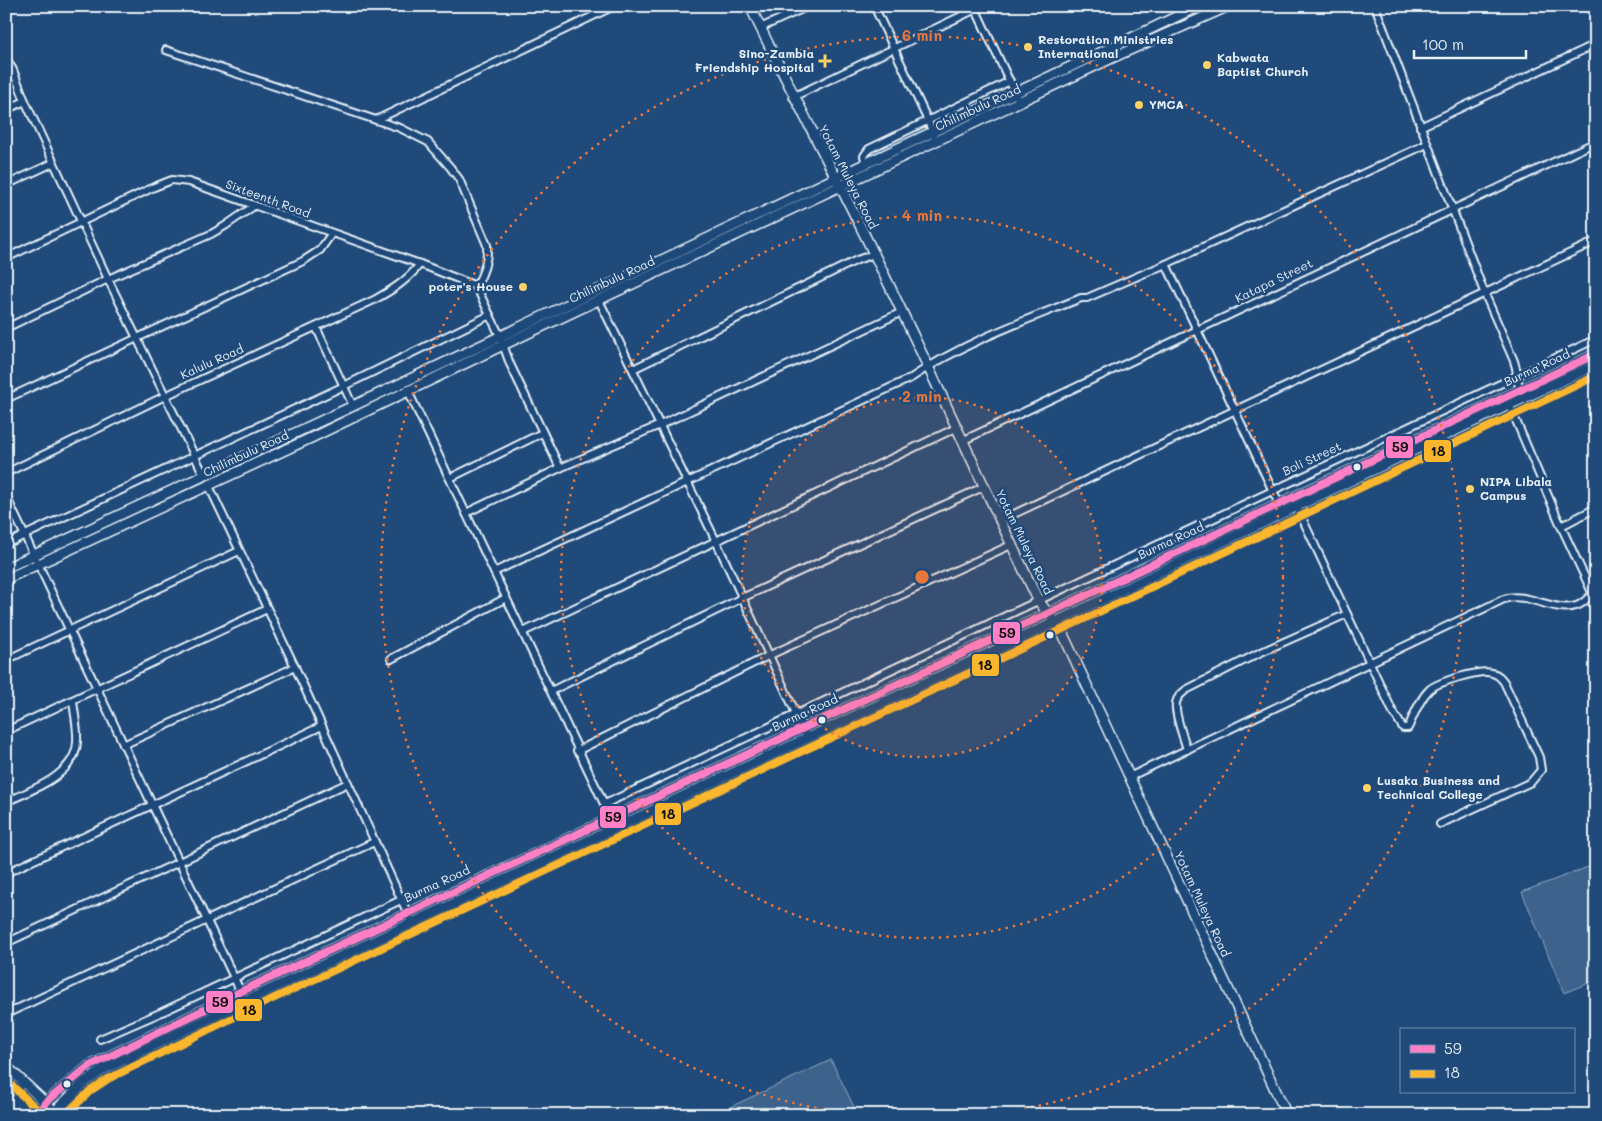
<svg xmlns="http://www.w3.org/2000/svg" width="1602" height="1121" viewBox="0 0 1602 1121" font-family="Mali,sans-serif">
	<rect width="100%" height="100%" fill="#1f4a7a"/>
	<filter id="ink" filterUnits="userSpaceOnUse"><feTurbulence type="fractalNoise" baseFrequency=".02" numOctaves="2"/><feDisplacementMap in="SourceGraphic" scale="10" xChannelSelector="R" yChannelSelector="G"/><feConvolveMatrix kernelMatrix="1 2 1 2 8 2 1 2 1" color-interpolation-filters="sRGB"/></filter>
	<g filter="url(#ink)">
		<!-- grass -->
		<g fill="#3c628c" stroke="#92aac2">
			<path d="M1596,864V980L1564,993L1522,892Z"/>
			<path d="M831,1060L858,1115H713Z"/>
		</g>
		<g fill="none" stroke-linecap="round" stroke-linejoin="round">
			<defs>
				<g id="street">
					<path d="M874,6L928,121L936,141"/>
					<path d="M1375,6L1484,292L1514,361L1516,368L1519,389"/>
					<path d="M976,10L1017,97"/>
					<path d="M760,28L809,6"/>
					<path d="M166,50L400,128L428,142L450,167L459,179L487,245C488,261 484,273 476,286"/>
					<path d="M6,58L13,70L25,101L108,279L204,475"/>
					<path d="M793,97L982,6"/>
					<path d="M6,110L25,101"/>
					<path d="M376,120L614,6"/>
					<path d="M1420,127L1596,44"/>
					<path d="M866,164L864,156L869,149L1010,81"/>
					<path d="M6,185L53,163"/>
					<path d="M6,258L154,187L172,180L189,182L420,264L476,286L500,336L510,364L560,468"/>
					<path d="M1166,264L1279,504"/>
					<path d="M599,300L716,541L807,737"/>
					<path d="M316,327L353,406"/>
					<path d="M6,328L108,279L211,234L225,226L254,206"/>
					<path d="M633,369L857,260L874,254"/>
					<path d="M408,391L615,827"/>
					<path d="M6,399L303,261L320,250L332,233"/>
					<path d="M1508,402L1561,526L1596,601"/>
					<path d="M962,441L1596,142"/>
					<path d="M6,473L165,396L374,300C392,290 407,281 420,264"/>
					<path d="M450,478L542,433"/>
					<path d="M209,486L295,667L412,923"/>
					<path d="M6,496L245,1001"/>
					<path d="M1296,505L1392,710L1403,728H1408C1414,715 1419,700 1429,690C1437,682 1481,669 1492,673C1498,674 1501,678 1504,682L1539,757L1541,770L1531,782L1440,824"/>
					<path d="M466,513L560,468L660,425L902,312"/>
					<path d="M999,521L1596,241"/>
					<path d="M1561,526L1596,508"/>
					<path d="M6,544L344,386L490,315"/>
					<path d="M494,572L911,378C962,343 1024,321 1081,298H1087L1166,264L1427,144"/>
					<path d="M523,632L956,428"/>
					<path d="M391,659L506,598"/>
					<path d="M6,660L239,551"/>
					<path d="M551,691L742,598L983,487"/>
					<path d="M6,731L267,609"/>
					<path d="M123,745L295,667"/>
					<path d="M1187,750C1184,738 1174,714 1176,703C1177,697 1181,694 1186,690L1259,653L1347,614"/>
					<path d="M577,751L770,655L1011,545"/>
					<path d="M1129,777L1504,599C1527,591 1553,613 1576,606C1584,604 1588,596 1596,593"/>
					<path d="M6,802C31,790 76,775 77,742C78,728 74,713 73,700"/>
					<path d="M605,804L1596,339"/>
					<path d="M6,873L322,726"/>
					<path d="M6,943L348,783"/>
					<path d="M6,1014L374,842"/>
					<path d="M100,1039L162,1012L401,900"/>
					<path d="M6,1098L11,1090L25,1084"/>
				</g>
				<g id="secondary">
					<path d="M750,6C790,90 834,172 875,256C931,370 983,486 1038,600L1062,632L1287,1115"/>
					<path d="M6,568L353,406L1199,6"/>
					<path d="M6,579L313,437L503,345L1114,57L1229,6"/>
					<path d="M6,1066L50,1107"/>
					<path d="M37,1115L45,1103L88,1067L240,992L1047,614L1596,354"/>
					<path d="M51,1115L84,1083L103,1070L245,1001L1055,622L1509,405L1596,365"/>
				</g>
			</defs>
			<!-- street casing -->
			<use href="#street" stroke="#e8f1f8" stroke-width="10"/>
			<!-- secondary casing -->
			<use href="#secondary" stroke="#e8f1f8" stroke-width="12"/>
			<!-- street -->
			<use href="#street" stroke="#1f4a7a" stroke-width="6"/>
			<!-- secondary -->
			<use href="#secondary" stroke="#1f4a7a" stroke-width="9"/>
			<defs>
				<path id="bus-1" d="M37,1115L45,1103L88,1067L240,992L1047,614L1596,354"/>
				<g id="bus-2">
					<path d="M6,1080L43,1115"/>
					<path d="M65,1115L90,1091L108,1079L249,1010L1059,631L1596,376"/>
				</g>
			</defs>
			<!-- bus-1 casing -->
			<use href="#bus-1" stroke="#1f4a7a" stroke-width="11"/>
			<!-- bus-2 casing -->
			<use href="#bus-2" stroke="#1f4a7a" stroke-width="11"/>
			<!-- bus-1 -->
			<use href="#bus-1" stroke="#ff80c5" stroke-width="8"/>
			<!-- bus-2 -->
			<use href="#bus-2" stroke="#fab62d" stroke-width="8"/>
		</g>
	</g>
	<!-- distance rings -->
	<circle cx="922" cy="577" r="180" fill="#e8773b" fill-opacity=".12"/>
	<g fill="none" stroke="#e8773b" stroke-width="2.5" stroke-dasharray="2.5 5">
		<circle cx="922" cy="577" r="180"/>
		<circle cx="922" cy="577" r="361"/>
		<path d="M861 1115A541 541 0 1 1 983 1115"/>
	</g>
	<!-- markers -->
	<g fill="#ffd166" stroke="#1f4a7a" stroke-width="2">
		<circle cx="1028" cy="47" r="5"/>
		<path d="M822.5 53.5h5v5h5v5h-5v5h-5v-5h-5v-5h5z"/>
		<circle cx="1207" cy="65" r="5"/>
		<circle cx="1139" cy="105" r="5"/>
		<circle cx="523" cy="287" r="5"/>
		<circle cx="1470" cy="489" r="5"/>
		<circle cx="1367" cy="788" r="5"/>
	</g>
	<g fill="#e8f1f8" stroke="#1f4a7a" stroke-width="2">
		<circle cx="1357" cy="467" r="4.5"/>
		<circle cx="1050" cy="635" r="4.5"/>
		<circle cx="822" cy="720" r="4.5"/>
		<circle cx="67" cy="1084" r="4.5"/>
	</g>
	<g text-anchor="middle" stroke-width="5" stroke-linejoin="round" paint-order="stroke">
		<!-- poi labels -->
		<g font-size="12" font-weight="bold" fill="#e8f1f8" stroke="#1f4a7a" text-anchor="start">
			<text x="1038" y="44">Restoration Ministries<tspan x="1038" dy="14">International</tspan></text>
			<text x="814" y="58" text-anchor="end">Sino-Zambia<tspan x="814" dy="14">Friendship Hospital</tspan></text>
			<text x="1217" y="62">Kabwata<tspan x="1217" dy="14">Baptist Church</tspan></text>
			<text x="1149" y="109">YMCA</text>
			<text x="513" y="291" text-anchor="end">poter's House</text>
			<text x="1480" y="486">NIPA Libala<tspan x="1480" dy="14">Campus</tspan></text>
			<text x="1377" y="785">Lusaka Business and<tspan x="1377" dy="14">Technical College</tspan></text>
		</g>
		<!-- street labels -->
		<g font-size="12" fill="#e8f1f8" stroke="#1f4a7a">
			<text transform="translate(978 108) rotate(-25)" y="4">Chilimbulu Road</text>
			<text transform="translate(848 177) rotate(63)" y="4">Yotam Muleya Road</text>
			<text transform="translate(268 199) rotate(20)" y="4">Sixteenth Road</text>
			<text transform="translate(612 280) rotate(-25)" y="4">Chilimbulu Road</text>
			<text transform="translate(1274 281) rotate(-26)" y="4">Katapa Street</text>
			<text transform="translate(212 362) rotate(-24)" y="4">Kalulu Road</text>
			<text transform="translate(1537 368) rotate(-25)" y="4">Burma Road</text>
			<text transform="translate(246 454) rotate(-25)" y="4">Chilimbulu Road</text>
			<text transform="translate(1312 459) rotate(-25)" y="4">Boli Street</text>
			<text transform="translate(1171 541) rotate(-25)" y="4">Burma Road</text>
			<text transform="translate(1024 542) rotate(64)" y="4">Yotam Muleya Road</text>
			<text transform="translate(805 713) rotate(-25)" y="4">Burma Road</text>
			<text transform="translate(437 884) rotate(-25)" y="4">Burma Road</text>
			<text transform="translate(1202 904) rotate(65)" y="4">Yotam Muleya Road</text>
		</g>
	</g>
	<circle cx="922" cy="577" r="8" fill="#e8773b" stroke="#1f4a7a" stroke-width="2.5"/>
	<g font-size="15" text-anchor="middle" font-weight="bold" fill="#e8773b" stroke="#1f4a7a" stroke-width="5" stroke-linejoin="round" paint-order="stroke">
		<text x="922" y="41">6 min</text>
		<text x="922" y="221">4 min</text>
		<text x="922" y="402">2 min</text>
	</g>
	<g stroke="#1f4a7a" stroke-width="2">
		<rect x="1385" y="435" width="29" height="24" rx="5" fill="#ff80c5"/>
		<rect x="1423" y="439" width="29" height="24" rx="5" fill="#fab62d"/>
		<rect x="992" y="621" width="29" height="24" rx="5" fill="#ff80c5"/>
		<rect x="971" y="653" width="29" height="24" rx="5" fill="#fab62d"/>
		<rect x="654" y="802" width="28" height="24" rx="5" fill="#fab62d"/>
		<rect x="599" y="805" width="28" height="24" rx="5" fill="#ff80c5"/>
		<rect x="205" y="990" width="29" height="24" rx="5" fill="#ff80c5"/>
		<rect x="234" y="998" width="29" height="24" rx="5" fill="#fab62d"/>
	</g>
	<g font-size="14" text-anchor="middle" font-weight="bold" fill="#111">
		<text x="1400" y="452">59</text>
		<text x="1438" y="456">18</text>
		<text x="1007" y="638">59</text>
		<text x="985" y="670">18</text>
		<text x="668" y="819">18</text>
		<text x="613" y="822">59</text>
		<text x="220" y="1007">59</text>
		<text x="249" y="1015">18</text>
	</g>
	<!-- margin -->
	<rect width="1602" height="1121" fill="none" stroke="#1f4a7a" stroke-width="25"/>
	<rect x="12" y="12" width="1577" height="1096" fill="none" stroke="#e8f1f8" stroke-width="2" filter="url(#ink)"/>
	<!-- legend -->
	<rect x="1400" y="1028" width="175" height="65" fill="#1f4a7a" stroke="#6f8dac"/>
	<rect x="1410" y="1045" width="25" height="8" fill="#ff80c5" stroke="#6f8dac"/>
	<text x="1444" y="1054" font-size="15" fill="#e8f1f8">59</text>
	<rect x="1410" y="1070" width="25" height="8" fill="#fab62d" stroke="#6f8dac"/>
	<text x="1444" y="1078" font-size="15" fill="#e8f1f8">18</text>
	<!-- scale -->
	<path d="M1414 50v8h112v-8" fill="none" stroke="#e8f1f8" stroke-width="2.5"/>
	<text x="1422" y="50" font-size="15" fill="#e8f1f8" stroke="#1f4a7a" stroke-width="4" paint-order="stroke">100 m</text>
</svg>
